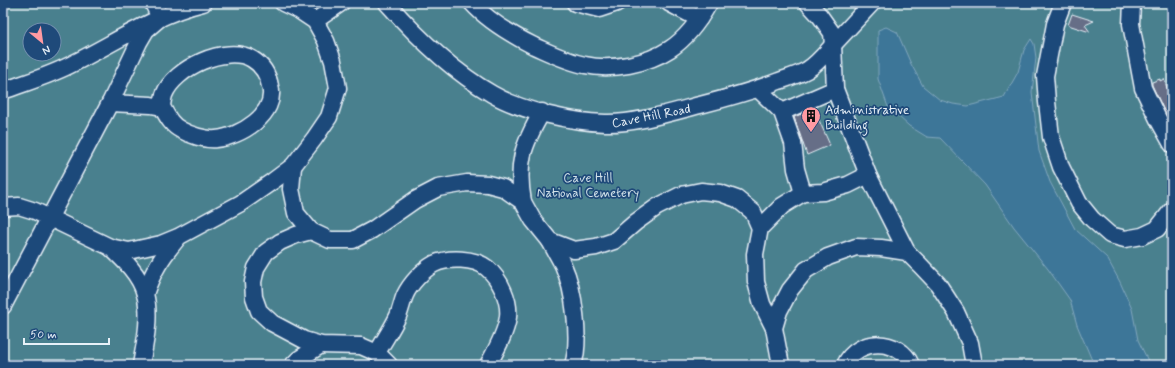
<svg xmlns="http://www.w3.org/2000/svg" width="1175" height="368" viewBox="0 0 1175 368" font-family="Mynerve,sans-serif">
	<rect width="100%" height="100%" fill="#2d517d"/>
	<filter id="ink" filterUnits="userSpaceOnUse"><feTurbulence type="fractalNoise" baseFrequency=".025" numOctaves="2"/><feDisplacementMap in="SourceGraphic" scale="8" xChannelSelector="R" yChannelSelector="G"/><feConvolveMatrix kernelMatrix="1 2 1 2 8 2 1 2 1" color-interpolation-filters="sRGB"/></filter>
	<g filter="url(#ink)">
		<!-- green -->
		<path fill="#4a808e" stroke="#99b8c3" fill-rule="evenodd" d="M3,3H1172V365H3ZM30,30H54V54H30Z"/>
		<!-- water -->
		<path fill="#3d7698" stroke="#81a7be" d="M886,27L897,32L911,64L923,86L940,100L953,104L968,106L1004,97L1018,72L1024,50L1031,39L1034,44L1036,58L1032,92L1039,151L1050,182L1075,229L1107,258L1120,282L1132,309L1138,340L1150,365H1094L1077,325L1070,300L1048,269L1014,227L985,185L940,138L927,137L909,126L888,107L878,79V30Z"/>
		<!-- building -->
		<g fill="#666e87" stroke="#e8f1f8">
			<path d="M1072,14L1094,21L1085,25L1090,32L1068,25Z"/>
			<path d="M1160,79V81L1164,79L1172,102V116L1166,115L1152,85V82Z"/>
			<path d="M814,109L830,145L807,155L794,117Z"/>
		</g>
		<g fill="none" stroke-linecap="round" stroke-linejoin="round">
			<defs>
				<g id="minor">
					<path d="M387,3C417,37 452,71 492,94C521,111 572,122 605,123C634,124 673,112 700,105C727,98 753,91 779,81C788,78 798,75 807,70C817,64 825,54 833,45C846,31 859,17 872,3"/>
					<path d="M472,3C489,22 512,35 534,46C550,53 568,62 585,65C612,71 647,64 670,49C687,38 699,21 709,3"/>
					<path d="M575,3L599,9L617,3"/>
					<path d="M669,3L699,19"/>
					<path d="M808,3L820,16L832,33L833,45L835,89L868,175L907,252"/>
					<path d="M1063,3L1055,24L1045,76L1047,102L1051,137L1061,167L1079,203L1092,219L1110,235L1125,239L1142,236L1157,229L1172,210"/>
					<path d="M1132,3L1131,24L1143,88L1158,119L1172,144"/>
					<path d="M315,21L341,3"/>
					<path d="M758,89L782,112L793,143L796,169L803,193"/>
					<path d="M3,91C27,82 52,75 74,63C116,42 157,14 203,3"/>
					<path d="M110,103L151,105L162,107C167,116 171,125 181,130C190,135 205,140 216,139C240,137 278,114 270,86C268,75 262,65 252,59C226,44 174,68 164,95C163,99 162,103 162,107"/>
					<path d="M782,112L835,89"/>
					<path d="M293,166L291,189L296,213L311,231L330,240H353L372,230L415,200L438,188L467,183L488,184L503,188L523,202L533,220L550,241L574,250L596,247L614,241L636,222L657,207L681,195L701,191L720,193L737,199L753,212L760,228L755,254L756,282L762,304L774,328"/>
					<path d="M523,202C516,163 523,145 542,112"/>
					<path d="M3,207L19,206L35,211L110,247L129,251L161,244L178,237L241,203L273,181L293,166L314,139L329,117L338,88L333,61L326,41L315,21L300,11L283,3"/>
					<path d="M760,228L782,206L803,193L823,192L848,185L868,175"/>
					<path d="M311,231L296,235L280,242L266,252L256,268L253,282L254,297L259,311L272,323L304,340L321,345L361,346L377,353L389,365"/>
					<path d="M550,241C554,249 559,257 563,265C574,289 581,340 573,365"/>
					<path d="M110,247C124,260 140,275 145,294C151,316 145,343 141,365"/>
					<path d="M145,294C153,271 161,258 177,239"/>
					<path d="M3,306L110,103L139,42L146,30L160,18L153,3"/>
					<path d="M377,353C384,340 392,329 398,316C401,309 402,302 405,295C410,284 423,270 434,264C448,257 475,258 487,268C500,279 510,300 508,317C506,333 495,352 488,365"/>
					<path d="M293,365L299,359L321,345"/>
					<path d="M781,365L774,328L779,311L790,290L806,270L828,257L856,247L881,248L907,252L920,265L938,284L956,312L970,343L974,365"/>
					<path d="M845,365C857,337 900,338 911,365"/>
				</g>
			</defs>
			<!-- minor casing -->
			<use href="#minor" stroke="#e8f1f8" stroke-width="19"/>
			<!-- minor -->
			<use href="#minor" stroke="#1f4a7a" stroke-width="16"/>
		</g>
	</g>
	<!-- icons -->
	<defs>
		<symbol id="building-pin" viewBox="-11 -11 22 30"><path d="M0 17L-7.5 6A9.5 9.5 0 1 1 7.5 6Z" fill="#ff9aa2" stroke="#1f4a7a"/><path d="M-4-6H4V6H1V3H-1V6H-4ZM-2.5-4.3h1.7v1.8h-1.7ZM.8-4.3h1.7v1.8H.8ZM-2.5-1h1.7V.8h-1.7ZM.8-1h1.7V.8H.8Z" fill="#111"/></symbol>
	</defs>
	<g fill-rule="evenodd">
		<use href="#building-pin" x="800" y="105" width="22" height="30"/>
	</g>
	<g text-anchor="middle" stroke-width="3.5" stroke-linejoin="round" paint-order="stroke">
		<!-- poi labels -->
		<g font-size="13" fill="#e8f1f8" stroke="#1f4a7a" text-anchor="start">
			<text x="825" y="114">Administrative<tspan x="825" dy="15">Building</tspan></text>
		</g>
		<!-- street labels -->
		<g font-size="13" fill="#e8f1f8" stroke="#1f4a7a">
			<text transform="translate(651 115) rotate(-11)" y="5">Cave Hill Road</text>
		</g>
		<!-- park labels -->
		<g font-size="13" fill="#d0e0e8" stroke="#1f4a7a">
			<text x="588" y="182">Cave Hill<tspan x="588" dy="15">National Cemetery</tspan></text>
		</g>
	</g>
	<!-- margin -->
	<rect width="1175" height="368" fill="none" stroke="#1f4a7a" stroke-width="16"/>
	<rect x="8" y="8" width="1159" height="352" fill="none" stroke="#e8f1f8" stroke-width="1.5" filter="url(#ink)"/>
	<!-- north arrow -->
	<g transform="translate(42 42) rotate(151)"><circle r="19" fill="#1f4a7a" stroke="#6f8dac"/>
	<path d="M0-3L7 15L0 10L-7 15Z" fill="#ff9aa2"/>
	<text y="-6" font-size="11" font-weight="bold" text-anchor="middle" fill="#e8f1f8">N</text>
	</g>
	<!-- scale -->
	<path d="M24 338v6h85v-6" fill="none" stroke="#e8f1f8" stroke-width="2"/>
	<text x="30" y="338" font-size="12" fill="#e8f1f8" stroke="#1f4a7a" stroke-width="3" paint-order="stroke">50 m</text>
</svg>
